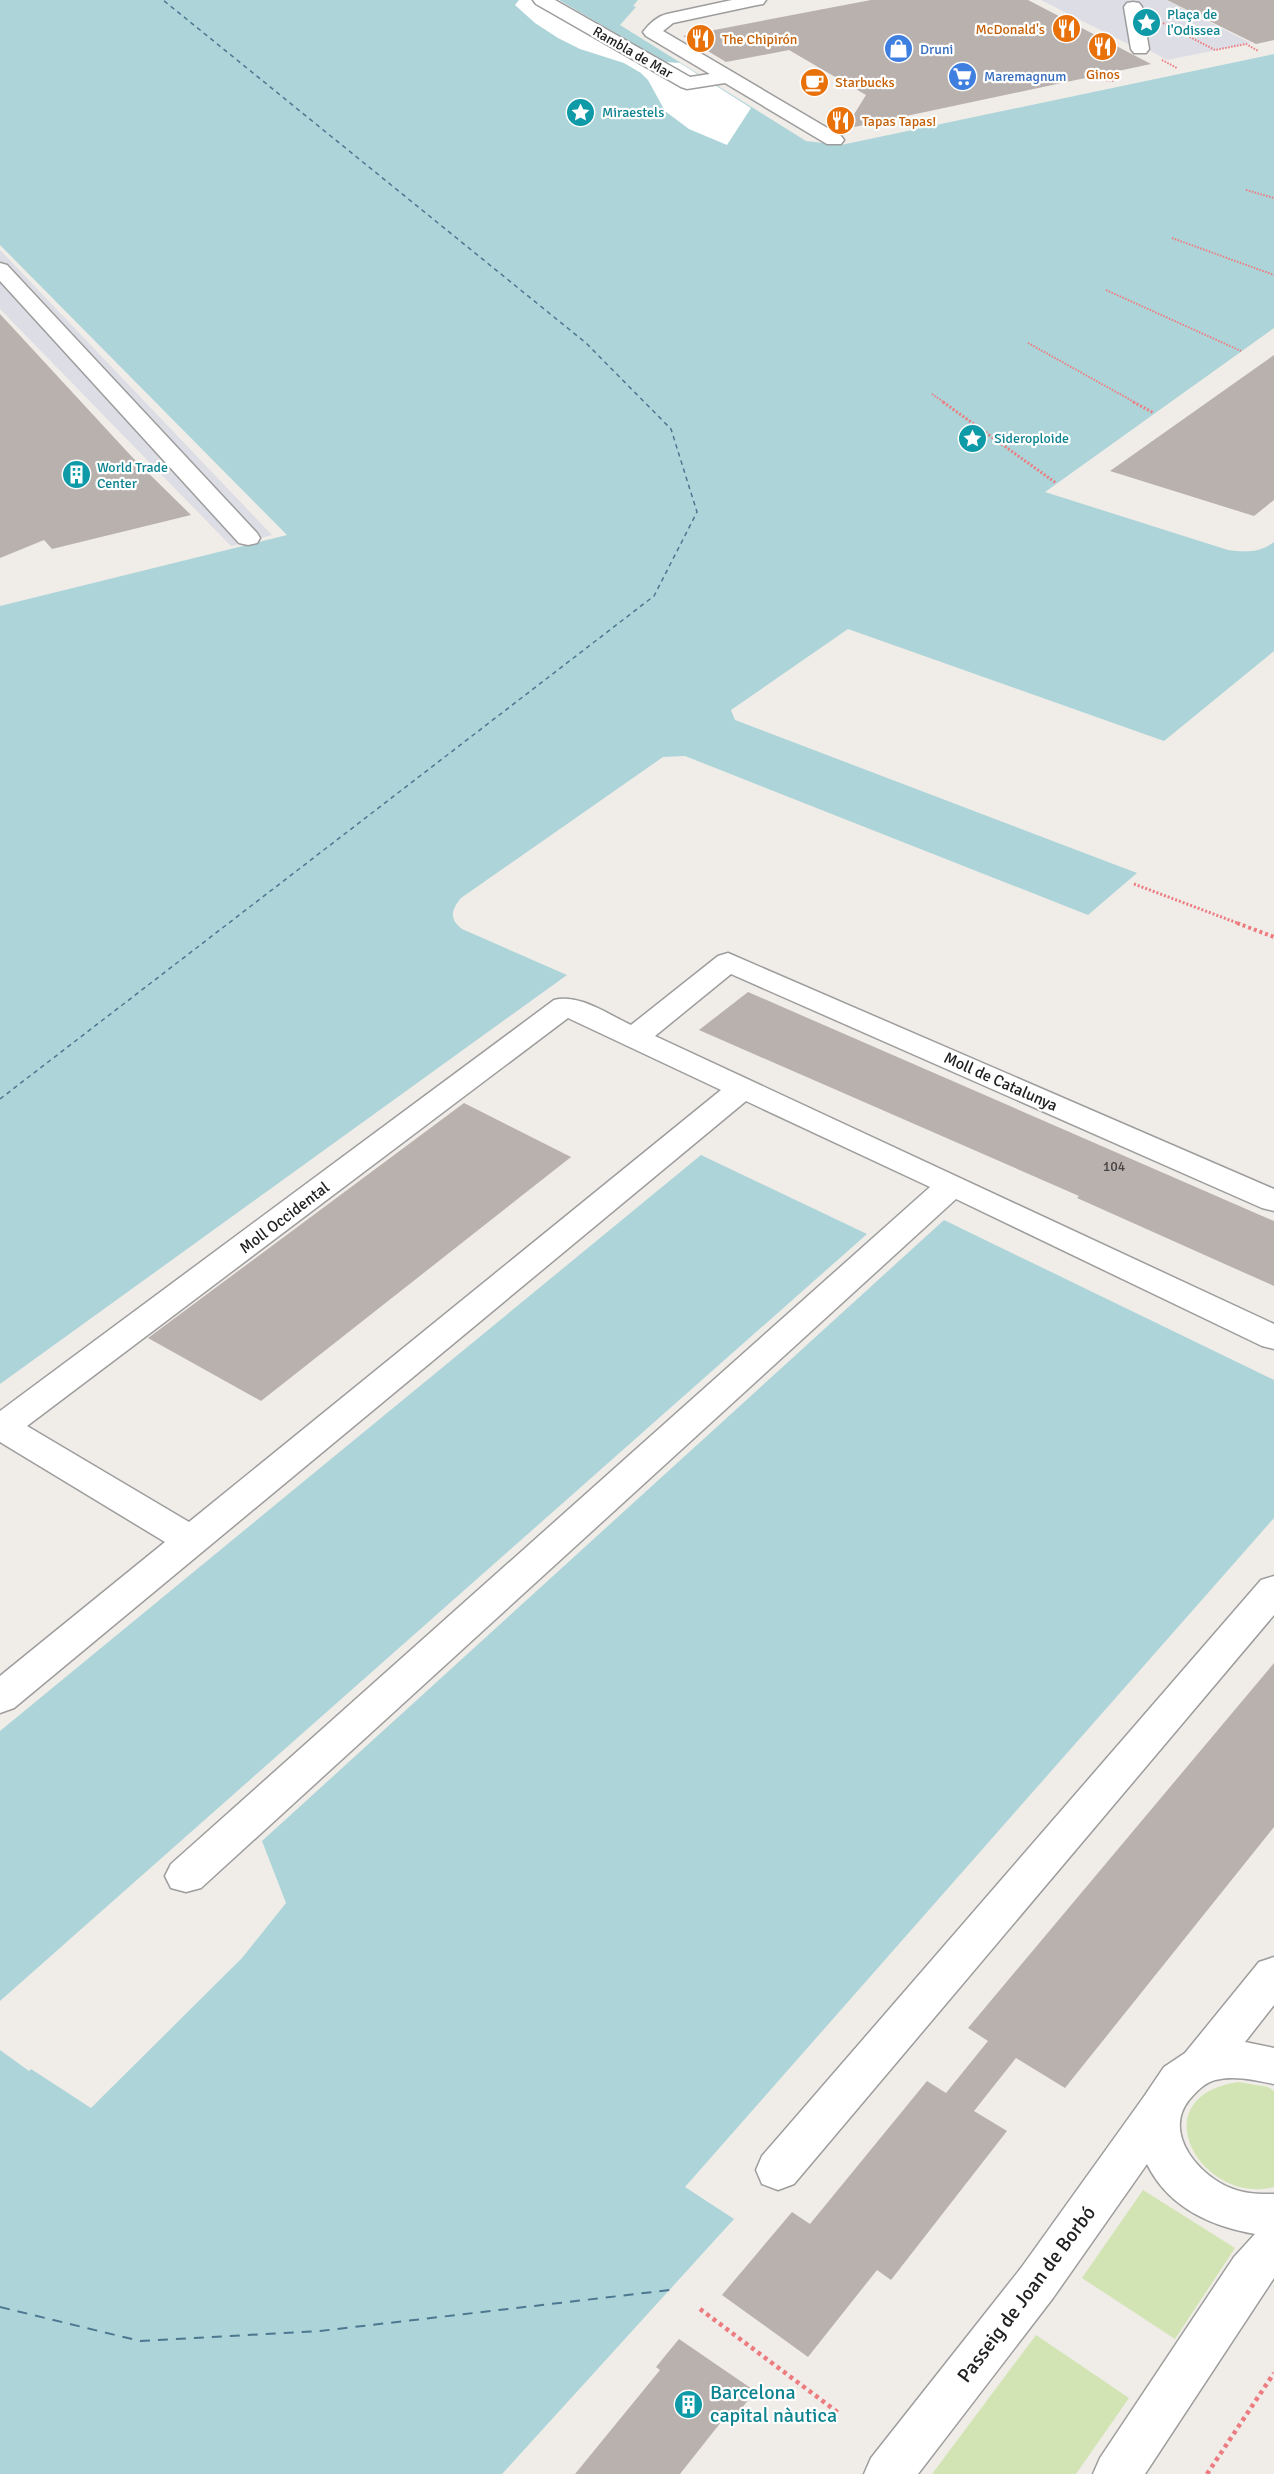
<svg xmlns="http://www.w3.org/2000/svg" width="1274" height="2474" viewBox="0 0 1274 2474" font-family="Signika,sans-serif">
	<rect width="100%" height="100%" fill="#f0ece8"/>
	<!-- grass -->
	<g fill="#d2e4b3">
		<path d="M1238,2082L1268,2087L1274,2091V2187C1201,2206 1139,2097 1238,2082Z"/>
		<path d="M1143,2190L1235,2248L1175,2339L1082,2278Z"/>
		<path d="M1036,2335L1129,2398L1076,2474H932Z"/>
	</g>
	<!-- plaza -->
	<g fill="#dcdde5">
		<path d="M1041,0H1166L1251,43L1167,60L1145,48L1138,49Z"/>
		<path d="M0,250L272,535L231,546L0,309Z"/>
	</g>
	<!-- water -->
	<g fill="#add5d9">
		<path d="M0,0H638L633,6L636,7L620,25L806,141L841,145L1274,54V328L1045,492L1228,550C1245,552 1260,553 1274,542V651L1164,741L848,629L731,710L735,720L1137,873L1088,915L685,756L663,757L461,898C451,910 449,919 462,929L567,975L0,1384V606L287,535L0,245Z"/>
		<path d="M701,1155L867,1234L0,2001V1731Z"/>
		<path d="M944,1220L1274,1380V1518L685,2187L734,2219L502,2474H0V2050L29,2071L31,2069L91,2108L242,1958L286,1903L262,1841Z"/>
	</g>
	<!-- pier -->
	<path fill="#fff" d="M519,0H559L665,62L680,63L751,108L727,145L689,129L665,111L648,80L641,73L624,63L580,49L558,38L535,23L515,5Z"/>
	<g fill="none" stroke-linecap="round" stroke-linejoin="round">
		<!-- ferry-far1 -->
		<path stroke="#4c7790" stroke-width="1.5" stroke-dasharray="4.5 4" stroke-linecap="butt" d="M0,1099L654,596L697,512L671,429L586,343L163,0"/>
		<!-- ferry -->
		<path stroke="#4c7790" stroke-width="2" stroke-dasharray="10 8" stroke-linecap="butt" d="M0,2307L140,2341L320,2331L670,2290"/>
	</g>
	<!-- building -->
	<g fill="#b9b1ae">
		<path d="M871,0H1028L1151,64L845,129L866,95L789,50L726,62L683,36Z"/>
		<path d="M1167,0H1274V40L1256,44Z"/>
		<path d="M0,314L133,458L191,515L52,549L44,540L0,558Z"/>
		<path d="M1274,355V500L1254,516L1110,471Z"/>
		<path d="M748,992L1274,1221V1286L1077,1198L1079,1196L699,1030Z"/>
		<path d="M464,1103L571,1157L261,1401L148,1338Z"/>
		<path d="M1274,1663V1827L1065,2088L1016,2058L974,2111L1007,2131L891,2280L877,2270L808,2357L722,2295L792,2212L810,2224L927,2081L946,2093L988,2041L968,2028Z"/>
		<path d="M679,2339L755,2391L732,2421L725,2417L680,2474H575L660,2370L656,2367Z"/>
	</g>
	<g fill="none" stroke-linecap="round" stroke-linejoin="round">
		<defs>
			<g id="minor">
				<path d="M533,0H555L690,77L710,74L646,36L643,32C649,24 658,16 667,14L732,0H766L763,4L757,5L673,23L663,31L841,136L844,140L841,144H827L725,83L687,89L681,87L536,4Z"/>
				<path d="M1133,2L1139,3L1142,7L1149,49L1146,53H1134L1131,49L1124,7L1127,3Z"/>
				<path d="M0,263L7,265L257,533L260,538L257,543L248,545L239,543L0,281Z"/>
				<path d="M728,953L1274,1189V1211L1262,1208L731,974L655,1036L1274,1324V1349L1262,1346L956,1199L201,1888L186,1892L171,1888L165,1876L171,1864L930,1187L746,1101L14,1708L0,1713V1676L165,1542L0,1442V1411L554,1000C579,993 609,1015 631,1025L718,956ZM568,1018L721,1090L189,1522L27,1426Z"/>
				<path d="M1274,1576V1615L794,2184L778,2190L762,2184L756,2170L762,2156L1261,1580Z"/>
				<path d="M1274,1957V2005L1245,2042L1274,2048V2084C1255,2080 1234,2075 1215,2080C1204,2083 1196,2092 1189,2100C1162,2134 1200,2177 1233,2189C1246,2194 1261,2194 1274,2194V2278L1145,2474H1093L1100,2458L1234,2257L1255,2234C1210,2226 1168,2207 1147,2164L1053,2298L918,2474H864L871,2458L1021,2268L1143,2098L1164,2067L1185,2053L1259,1962Z"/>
			</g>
		</defs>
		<!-- minor casing -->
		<use href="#minor" stroke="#9d9d9d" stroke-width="3"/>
		<!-- path-far3 -->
		<g stroke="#ec7c80" stroke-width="2" stroke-dasharray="1.5 1.5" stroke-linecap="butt">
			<path d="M1163,23L1215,50L1246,44L1258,51"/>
			<path d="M1162,60L1177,68"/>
			<path d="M1091,79L1114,81"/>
			<path d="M1246,190L1274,198"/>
			<path d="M1172,238L1274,275"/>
			<path d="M1106,290L1241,351"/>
			<path d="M1028,343L1136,403"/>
			<path d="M932,394L945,403"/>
		</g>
		<!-- path-far2 -->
		<g stroke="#ec7c80" stroke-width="3" stroke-dasharray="2 2" stroke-linecap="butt">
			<path d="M943,402L1056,483"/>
			<path d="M1133,402L1154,413"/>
			<path d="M1134,884L1240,924"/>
		</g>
		<!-- path-far1 -->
		<path stroke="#ec7c80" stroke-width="4" stroke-dasharray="3 3" stroke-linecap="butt" d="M1237,923L1274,937"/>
		<!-- path -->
		<g stroke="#ec7c80" stroke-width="4.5" stroke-dasharray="4 4" stroke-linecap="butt">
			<path d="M700,2309L840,2414"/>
			<path d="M1207,2474L1274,2373"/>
		</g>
		<!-- minor -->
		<use href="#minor" fill="#fff" fill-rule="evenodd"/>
	</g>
	<!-- icons -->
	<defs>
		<symbol id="sight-disc" viewBox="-11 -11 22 22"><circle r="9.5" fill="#0f9aa8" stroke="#fff"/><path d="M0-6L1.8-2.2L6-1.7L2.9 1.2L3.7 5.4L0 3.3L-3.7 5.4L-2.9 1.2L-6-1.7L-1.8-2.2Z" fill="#fff"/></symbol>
		<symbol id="restaurant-disc" viewBox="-11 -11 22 22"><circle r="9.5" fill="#e8710a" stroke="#fff"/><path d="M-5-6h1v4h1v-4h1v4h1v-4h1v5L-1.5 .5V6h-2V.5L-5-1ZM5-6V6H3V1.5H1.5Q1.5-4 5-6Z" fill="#fff"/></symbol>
		<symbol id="shop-disc" viewBox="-11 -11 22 22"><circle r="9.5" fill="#3f7fe0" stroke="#fff"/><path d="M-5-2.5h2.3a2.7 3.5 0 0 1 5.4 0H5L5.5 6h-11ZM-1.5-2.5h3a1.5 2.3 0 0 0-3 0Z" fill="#fff"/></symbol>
		<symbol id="supermarket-disc" viewBox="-11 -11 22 22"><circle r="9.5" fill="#3f7fe0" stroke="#fff"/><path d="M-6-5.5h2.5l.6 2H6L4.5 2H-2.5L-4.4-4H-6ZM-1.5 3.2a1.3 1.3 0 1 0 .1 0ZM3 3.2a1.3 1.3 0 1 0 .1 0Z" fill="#fff"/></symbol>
		<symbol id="cafe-disc" viewBox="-11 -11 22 22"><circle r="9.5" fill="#e8710a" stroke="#fff"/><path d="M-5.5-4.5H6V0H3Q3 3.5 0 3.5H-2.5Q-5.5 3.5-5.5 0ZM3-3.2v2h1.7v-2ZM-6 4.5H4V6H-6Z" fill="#fff"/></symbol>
		<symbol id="building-disc" viewBox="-11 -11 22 22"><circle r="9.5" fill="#0f9aa8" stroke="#fff"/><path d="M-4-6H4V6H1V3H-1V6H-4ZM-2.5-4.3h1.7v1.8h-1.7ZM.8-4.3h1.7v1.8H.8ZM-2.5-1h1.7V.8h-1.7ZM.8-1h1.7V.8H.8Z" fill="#fff"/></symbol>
	</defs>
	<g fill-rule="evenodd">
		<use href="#sight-disc" x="1130" y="6" width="33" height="33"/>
		<use href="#restaurant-disc" x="1050" y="12" width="33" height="33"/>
		<use href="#restaurant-disc" x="684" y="22" width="33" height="33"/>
		<use href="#restaurant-disc" x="1086" y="30" width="33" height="33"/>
		<use href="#shop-disc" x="882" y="32" width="33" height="33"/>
		<use href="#supermarket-disc" x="946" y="60" width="33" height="33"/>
		<use href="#cafe-disc" x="798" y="66" width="33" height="33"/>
		<use href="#sight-disc" x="564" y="96" width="33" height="33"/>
		<use href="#restaurant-disc" x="824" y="104" width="33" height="33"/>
		<use href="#sight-disc" x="956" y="422" width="33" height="33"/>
		<use href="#building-disc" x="60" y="458" width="33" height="33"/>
		<use href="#building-disc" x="672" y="2388" width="33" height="33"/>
	</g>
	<g text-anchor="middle" stroke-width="4.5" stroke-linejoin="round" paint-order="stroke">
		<!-- far-culture labels -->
		<g font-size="14" fill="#0d838f" stroke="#fff" text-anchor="start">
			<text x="1167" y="19">Plaça de<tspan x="1167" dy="16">l'Odissea</tspan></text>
			<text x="602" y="117">Miraestels</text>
			<text x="994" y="443">Sideroploide</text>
			<text x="97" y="472">World Trade<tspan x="97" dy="16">Center</tspan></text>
		</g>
		<!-- far-food labels -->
		<g font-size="14" fill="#c56008" stroke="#fff" text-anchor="start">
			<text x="1045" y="34" text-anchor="end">McDonald's</text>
			<text x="722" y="44">The Chipirón</text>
			<text x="1103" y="79" text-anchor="middle">Ginos</text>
			<text x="835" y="87">Starbucks</text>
			<text x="862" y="126">Tapas Tapas!</text>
		</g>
		<!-- far-shop labels -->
		<g font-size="14" fill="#366cbe" stroke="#fff" text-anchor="start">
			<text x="920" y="54">Druni</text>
			<text x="984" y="81">Maremagnum</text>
		</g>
		<!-- far-street labels -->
		<g font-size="14" fill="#202020" stroke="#fff">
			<text transform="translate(633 52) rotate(30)" y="5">Rambla de Mar</text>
		</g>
		<!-- number labels -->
		<g font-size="14" fill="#464444">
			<text x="1114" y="1171">104</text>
		</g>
		<!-- street labels -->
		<g font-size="16" fill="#202020" stroke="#fff">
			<text transform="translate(1001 1081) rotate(24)" y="6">Moll de Catalunya</text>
			<text transform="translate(284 1217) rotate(-37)" y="6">Moll Occidental</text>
		</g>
		<!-- near-street labels -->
		<g font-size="20" fill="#202020" stroke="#fff">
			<text transform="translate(1026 2294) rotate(-53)" y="7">Passeig de Joan de Borbó</text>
		</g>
		<!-- near-culture labels -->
		<g font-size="20" fill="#0d838f" stroke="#fff" text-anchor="start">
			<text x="710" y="2399">Barcelona<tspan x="710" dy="23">capital nàutica</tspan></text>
		</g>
	</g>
</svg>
